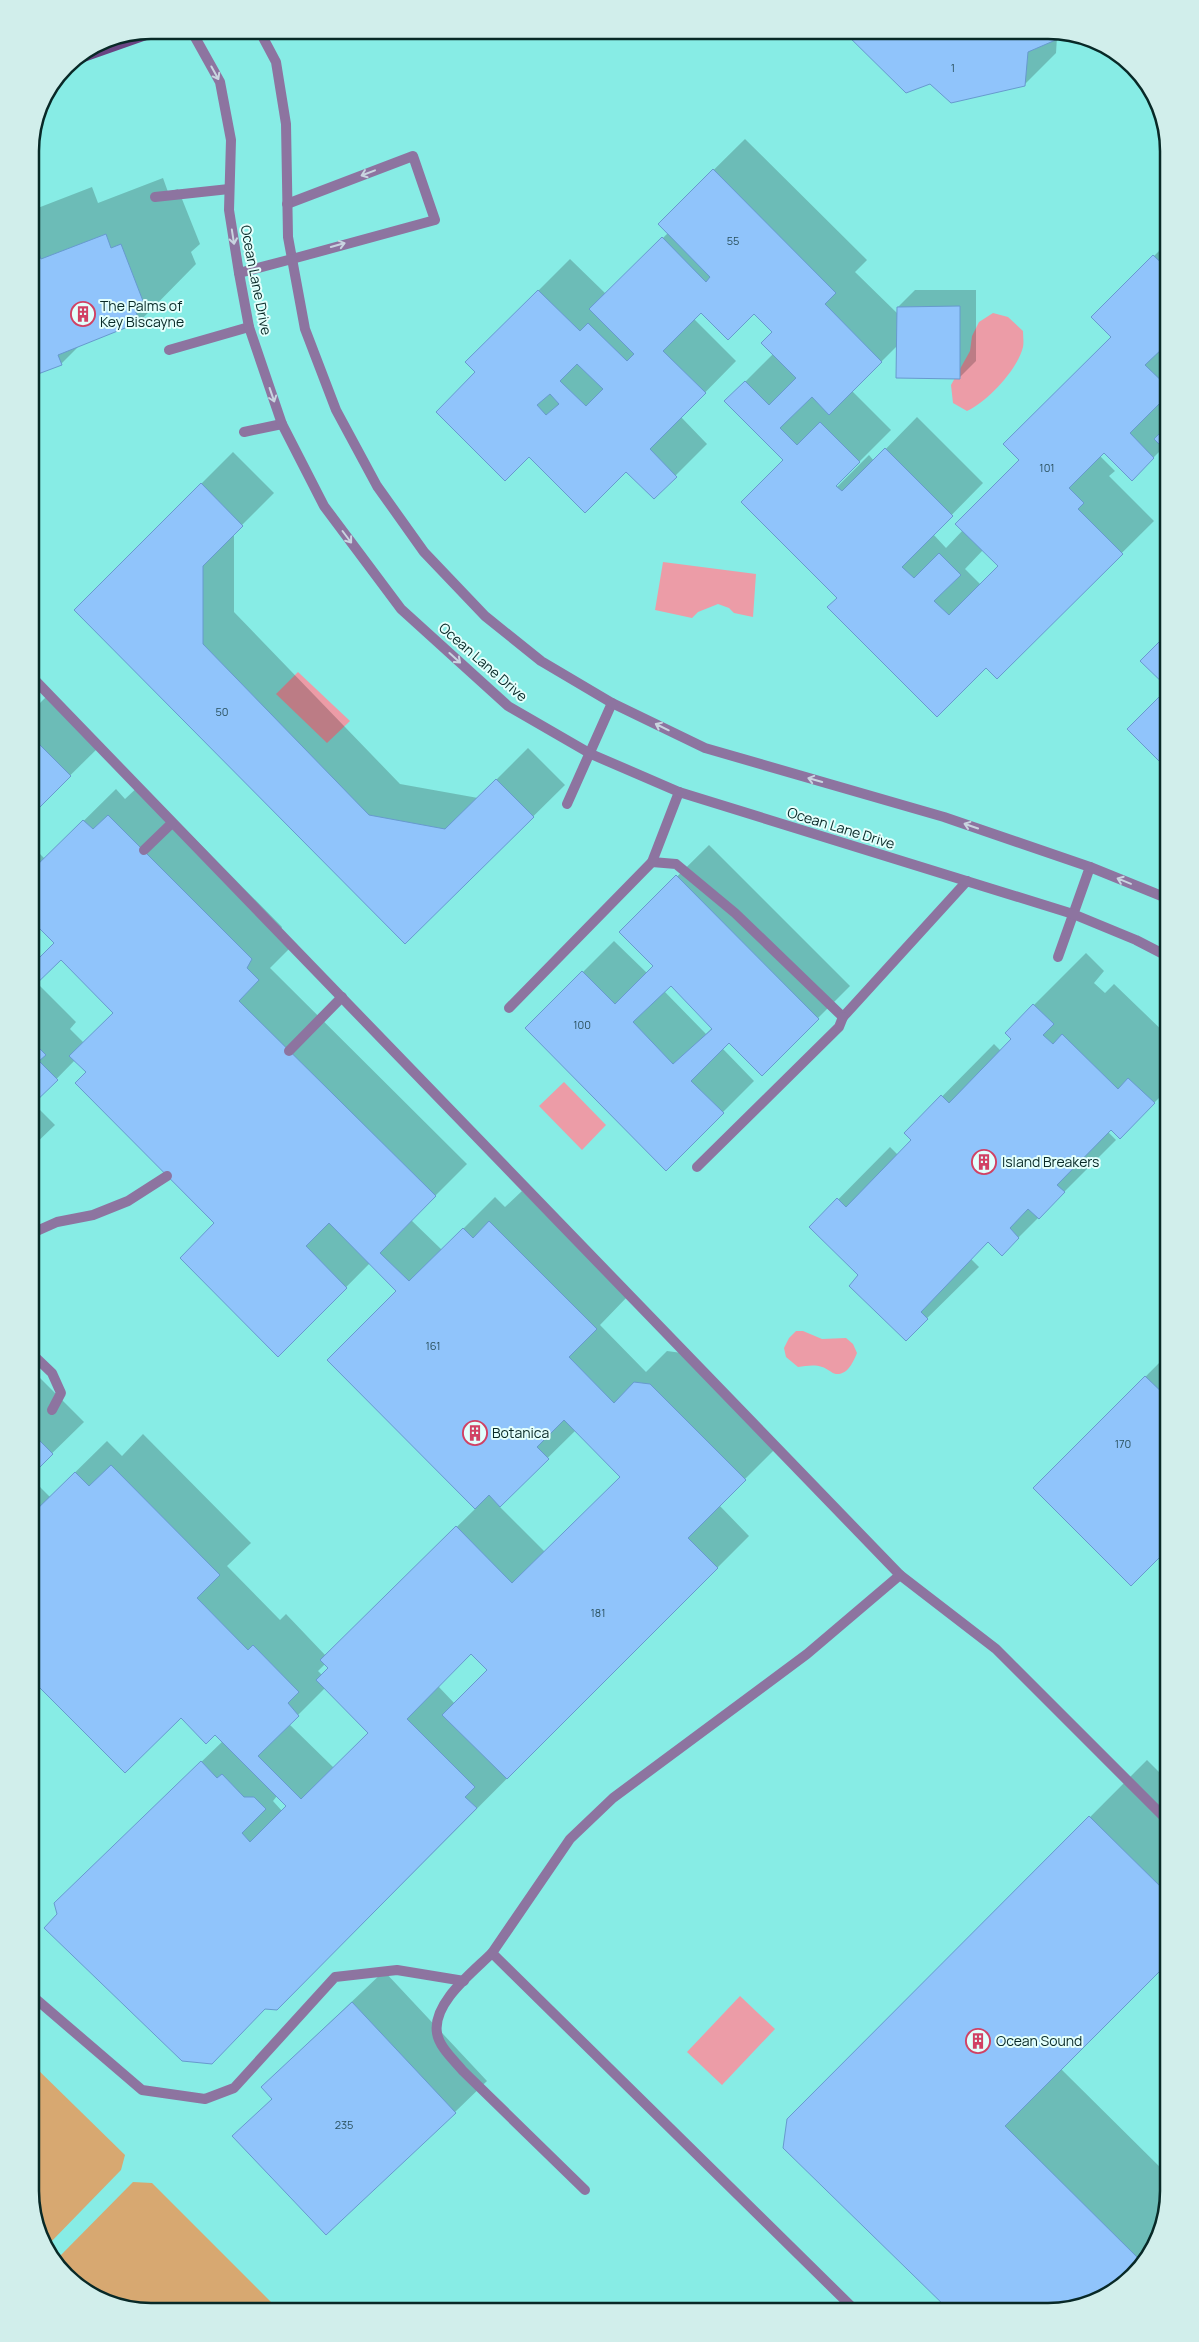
<svg xmlns="http://www.w3.org/2000/svg" width="1199" height="2342" viewBox="0 0 1199 2342" font-family="Manrope,sans-serif">
	<rect width="100%" height="100%" fill="#87ece5"/>
	<!-- green -->
	<g fill="#d7a871">
		<path d="M30,2062L125,2155L121,2170L47,2246L39,2238L30,2191Z"/>
		<path d="M133,2182L152,2183L281,2312H143L83,2291L57,2259Z"/>
	</g>
	<!-- water -->
	<g fill="#ec9ca7">
		<path d="M993,313L1008,317L1023,331C1023,336 1024,342 1023,347C1018,369 987,402 967,411L953,403L951,385L970,351L972,336L979,322Z"/>
		<path d="M663,562L756,574L753,617L734,613L729,608L718,604L698,612L692,618L655,610Z"/>
		<path d="M298,672L350,721L327,743L276,694Z"/>
		<path d="M564,1082L606,1125L582,1150L539,1106Z"/>
		<path d="M796,1331H803L822,1339L846,1338L853,1344L857,1353C853,1362 848,1375 836,1374C831,1373 827,1368 822,1367C814,1364 806,1366 798,1367L786,1357L784,1348L789,1338Z"/>
		<path d="M740,1996L775,2029L722,2085L687,2052Z"/>
	</g>
	<!-- shadow -->
	<g fill="#0003" fill-rule="evenodd">
		<path d="M844,30H1056L1062,33L1057,37L1056,53L1024,85L930,82Z"/>
		<path d="M745,139L867,260L855,272L898,314V307L915,290H976V361L959,378L898,345L852,391L891,430L831,490L833,491L869,455L874,461L917,417L983,483L933,534L946,548L963,530L1021,460L1112,336L1093,317L1169,241V453L1164,447L1132,479L1104,452L1100,456L1115,471L1109,476L1154,521L997,677L986,666L839,598L785,460L726,401L773,354L774,332L754,312L701,311L694,319L736,361L681,417L707,444L654,497L626,470L477,372L467,362L570,259L606,294L668,233L659,224ZM983,550L1000,566L981,585L965,569Z"/>
		<path d="M163,178L168,192L178,189L200,244L191,252L196,264L140,321L80,345L61,364L30,375V211L92,187L98,203Z"/>
		<path d="M233,452L274,493L234,533V612L400,784L478,798L528,748L565,785L405,943L75,610Z"/>
		<path d="M1169,634V688L1142,661Z"/>
		<path d="M51,692L102,744L30,815V713Z"/>
		<path d="M141,784L282,927L278,936L290,948L270,968L467,1164L411,1220L442,1250L495,1197L505,1207L522,1191L628,1296L600,1325L646,1372L667,1351L682,1353L777,1447L719,1505L749,1536L277,2009L58,1915L87,1872L223,1741L215,1733L181,1717L30,1677V1375H37L84,1422L38,1467L40,1487L50,1497L107,1441L122,1456L143,1434L251,1543L227,1566L280,1620L286,1614L326,1656L476,1508L398,1291L370,1263L278,1356L216,1223L75,1060L33,1103L55,1125L30,1149V969L56,943L30,917V844L45,859L116,789L125,799ZM61,958L115,1012L84,1043L70,1029L76,1022L36,982ZM576,1430L622,1477L545,1552L499,1506ZM471,1652L489,1670L455,1704L438,1686ZM325,1664L330,1668L322,1675L318,1671ZM325,1688L369,1733L334,1768L289,1724ZM277,1796L288,1806L282,1811L273,1801Z"/>
		<path d="M709,845L850,986L762,1074L729,1041L722,1048L754,1081L666,1169L527,1028L614,941L647,973L655,966L621,932ZM671,985L712,1028L706,1034L664,991Z"/>
		<path d="M1086,953L1104,971L1094,983L1105,993L1114,984L1169,1037V1088L1120,1137L1111,1129L1108,1132L1116,1140L1002,1254L989,1241L971,1259L979,1267L906,1339L860,1275L811,1227L890,1147L898,1155L913,1140L906,1133L994,1044L1001,1051L1013,1039L1006,1033Z"/>
		<path d="M1169,1353V1546L1035,1488Z"/>
		<path d="M1147,1760L1169,1782V1960L1061,2069L1169,2176V2191L1148,2259L1095,2303L1048,2312H951L788,2120Z"/>
		<path d="M384,1971L487,2081L455,2112L234,2136L273,2098L262,2087Z"/>
	</g>
	<!-- building -->
	<g fill="#90c4fb" stroke="#679ace" fill-rule="evenodd">
		<path d="M842,30H1049L1058,39L1028,52L1025,86L951,103L930,84L906,93Z"/>
		<path d="M713,169L836,293L825,304L882,362L829,415L812,397L780,428L797,445L820,422L860,462L836,486L842,491L885,448L953,516L902,567L914,578L939,553L961,575L934,601L949,615L998,566L955,524L1019,460L1003,444L1111,337L1091,317L1153,255L1169,270V354L1163,348L1145,365L1169,388V412L1160,403L1130,433L1154,458L1132,481L1104,453L1069,488L1084,503L1078,509L1123,554L997,679L986,668L937,717L827,607L837,598L741,502L783,460L724,401L745,381L769,405L796,378L761,343L772,332L754,314L728,340L701,313L663,351L706,393L650,449L677,477L654,499L626,472L585,513L529,457L505,481L436,412L475,372L465,362L538,290L580,331L588,323L627,361L634,354L589,309L662,237L706,282L710,277L658,224ZM577,364L603,389L586,406L560,381ZM550,394L559,404L546,415L537,405Z"/>
		<path d="M106,234L111,248L121,244L143,301L133,305L140,322L58,355L62,365L30,377V245L35,243L41,259Z"/>
		<path d="M960,306V379L896,378L897,307Z"/>
		<path d="M1169,424V454L1154,439Z"/>
		<path d="M201,483L243,526L203,566V644L369,815L445,829L496,779L534,817L405,944L74,610Z"/>
		<path d="M1164,637L1169,641V771L1127,729L1168,688L1140,661Z"/>
		<path d="M30,735L71,776L30,817Z"/>
		<path d="M108,815L252,959L247,968L259,980L239,1001L436,1196L380,1253L409,1281L463,1228L473,1238L489,1221L597,1329L569,1357L614,1403L634,1382L650,1384L746,1480L688,1538L718,1568L507,1779L442,1715L487,1670L471,1654L407,1719L475,1787L465,1797L477,1808L277,2010L265,2009L212,2064L182,2061L44,1928L57,1914L54,1903L201,1761L217,1778L222,1774L244,1797H254L266,1809L242,1833L250,1842L286,1806L215,1735L206,1744L181,1718L125,1773L30,1678V1516L75,1472L89,1486L111,1465L220,1575L197,1598L248,1650L253,1645L299,1692L288,1703L299,1716L258,1756L301,1799L368,1733L316,1680L328,1668L320,1660L456,1526L512,1583L620,1477L564,1420L537,1447L549,1459L500,1507L489,1495L475,1509L327,1360L396,1291L329,1223L306,1246L347,1288L278,1357L180,1258L214,1223L75,1083L86,1072L69,1056L113,1013L61,960L30,990V967L54,943L30,919V872L83,820L93,829Z"/>
		<path d="M676,875L819,1019L762,1076L729,1043L691,1081L724,1113L666,1171L525,1028L582,971L615,1004L653,966L619,932ZM671,986L712,1029L673,1064L633,1022Z"/>
		<path d="M1033,1004L1054,1024L1043,1035L1053,1044L1062,1034L1118,1089L1128,1078L1155,1103L1120,1139L1111,1130L1057,1185L1065,1192L1039,1219L1028,1209L1010,1228L1019,1238L1002,1256L988,1242L921,1312L928,1319L906,1341L849,1286L858,1275L809,1227L837,1198L846,1207L911,1140L904,1133L941,1095L949,1103L1011,1039L1005,1033Z"/>
		<path d="M30,1039L46,1055L39,1061L58,1080L30,1107Z"/>
		<path d="M1145,1376L1169,1399V1548L1131,1586L1033,1488Z"/>
		<path d="M30,1431L53,1454L30,1477Z"/>
		<path d="M1089,1816L1169,1895V1962L1005,2126L1143,2263L1095,2303L1048,2312H951L783,2148L787,2119Z"/>
		<path d="M352,2002L456,2113L326,2235L232,2136L272,2099L261,2087Z"/>
	</g>
	<g fill="none" stroke-linecap="round" stroke-linejoin="round">
		<!-- lane -->
		<g stroke="#8d74a0" stroke-width="10">
			<path d="M155,197L229,189"/>
			<path d="M287,204L413,156L435,220L292,259"/>
			<path d="M169,350L249,327"/>
			<path d="M244,432L282,424"/>
			<path d="M30,675L900,1575L807,1654L613,1798L570,1839L492,1953L857,2312"/>
			<path d="M567,804L612,703"/>
			<path d="M144,850L172,823"/>
			<path d="M652,862L676,864L735,913L843,1017L967,881"/>
			<path d="M1058,957L1090,867"/>
			<path d="M509,1008L652,862L679,792"/>
			<path d="M289,1051L342,997"/>
			<path d="M697,1167L839,1027L843,1017"/>
			<path d="M30,1234L57,1222L93,1215L128,1201L167,1176"/>
			<path d="M30,1352L52,1373L61,1393L52,1410"/>
			<path d="M900,1575L996,1649L1169,1822"/>
			<path d="M492,1953C473,1972 432,2003 437,2033C439,2047 454,2060 463,2071L585,2190"/>
			<path d="M30,1994L142,2090L205,2099L234,2088L335,1977L397,1970L464,1981"/>
			<path d="M430,2312L454,2308L484,2312"/>
		</g>
		<!-- street -->
		<g stroke="#8d74a0" stroke-width="10">
			<path d="M191,30L220,82L231,140L229,210L239,273L249,327L282,424L324,506L401,609L508,706L591,754L679,792L1073,914L1136,940L1169,957"/>
			<path d="M259,30L276,62L286,124L288,237L305,329L336,410L377,486L424,552L485,616L541,661L612,703L705,748L944,817L1090,867L1169,899"/>
			<path d="M239,273L292,259"/>
		</g>
		<!-- secondary -->
		<path stroke="#694482" stroke-width="10" d="M72,61L160,30"/>
	</g>
	<!-- one-way arrows -->
	<defs><path id="oneway-shaft" d="M-6 0H5M1.5-3L5.5 0L1.5 3" fill="none" stroke-width="1.6" stroke-linecap="round" stroke-linejoin="round" transform="scale(1.25)"/></defs>
	<g stroke="#c9d5e0">
		<use href="#oneway-shaft" transform="translate(215 73) rotate(61)"/>
		<use href="#oneway-shaft" transform="translate(368 173) rotate(159)"/>
		<use href="#oneway-shaft" transform="translate(233 237) rotate(81)"/>
		<use href="#oneway-shaft" transform="translate(338 245) rotate(-16)"/>
		<use href="#oneway-shaft" transform="translate(272 395) rotate(71)"/>
		<use href="#oneway-shaft" transform="translate(347 537) rotate(53)"/>
		<use href="#oneway-shaft" transform="translate(455 658) rotate(42)"/>
		<use href="#oneway-shaft" transform="translate(662 727) rotate(-154)"/>
		<use href="#oneway-shaft" transform="translate(815 780) rotate(-164)"/>
		<use href="#oneway-shaft" transform="translate(971 826) rotate(-161)"/>
		<use href="#oneway-shaft" transform="translate(1124 881) rotate(-158)"/>
	</g>
	<!-- icons -->
	<defs>
		<symbol id="building-ring" viewBox="-11 -11 22 22"><circle r="9.5" fill="#e3fffc" stroke="#d14164" stroke-width="1.5"/><path d="M-4-6H4V6H1V3H-1V6H-4ZM-2.5-4.3h1.7v1.8h-1.7ZM.8-4.3h1.7v1.8H.8ZM-2.5-1h1.7V.8h-1.7ZM.8-1h1.7V.8H.8Z" fill="#d14164"/></symbol>
	</defs>
	<g fill-rule="evenodd">
		<use href="#building-ring" x="69" y="300" width="28" height="28"/>
		<use href="#building-ring" x="970" y="1148" width="28" height="28"/>
		<use href="#building-ring" x="461" y="1419" width="28" height="28"/>
		<use href="#building-ring" x="964" y="2027" width="28" height="28"/>
	</g>
	<g text-anchor="middle" stroke-width="4" stroke-linejoin="round" paint-order="stroke">
		<!-- number labels -->
		<g font-size="11" fill="#2a505c">
			<text x="953" y="72">1</text>
			<text x="733" y="245">55</text>
			<text x="1047" y="472">101</text>
			<text x="222" y="716">50</text>
			<text x="582" y="1029">100</text>
			<text x="433" y="1350">161</text>
			<text x="1123" y="1448">170</text>
			<text x="598" y="1617">181</text>
			<text x="344" y="2129">235</text>
		</g>
		<!-- street labels -->
		<g font-size="14" fill="#082927" stroke="#e3fffc">
			<text transform="translate(256 280) rotate(79)" y="5">Ocean Lane Drive</text>
			<text transform="translate(483 662) rotate(41)" y="5">Ocean Lane Drive</text>
			<text transform="translate(841 828) rotate(17)" y="5">Ocean Lane Drive</text>
		</g>
		<!-- poi labels -->
		<g font-size="14" fill="#082927" stroke="#e3fffc" text-anchor="start">
			<text x="100" y="311">The Palms of<tspan x="100" dy="16">Key Biscayne</tspan></text>
			<text x="1002" y="1167">Island Breakers</text>
			<text x="492" y="1438">Botanica</text>
			<text x="996" y="2046">Ocean Sound</text>
		</g>
	</g>
	<!-- crop -->
	<path d="M0 0H1199V2342H0ZM151 39H1048A112 112 0 0 1 1160 151V2191A112 112 0 0 1 1048 2303H151A112 112 0 0 1 39 2191V151A112 112 0 0 1 151 39Z" fill="#d1eeeb" fill-rule="evenodd"/>
	<path fill="none" stroke="#082927" stroke-width="2.5" d="M151 39H1048A112 112 0 0 1 1160 151V2191A112 112 0 0 1 1048 2303H151A112 112 0 0 1 39 2191V151A112 112 0 0 1 151 39Z"/>
</svg>
